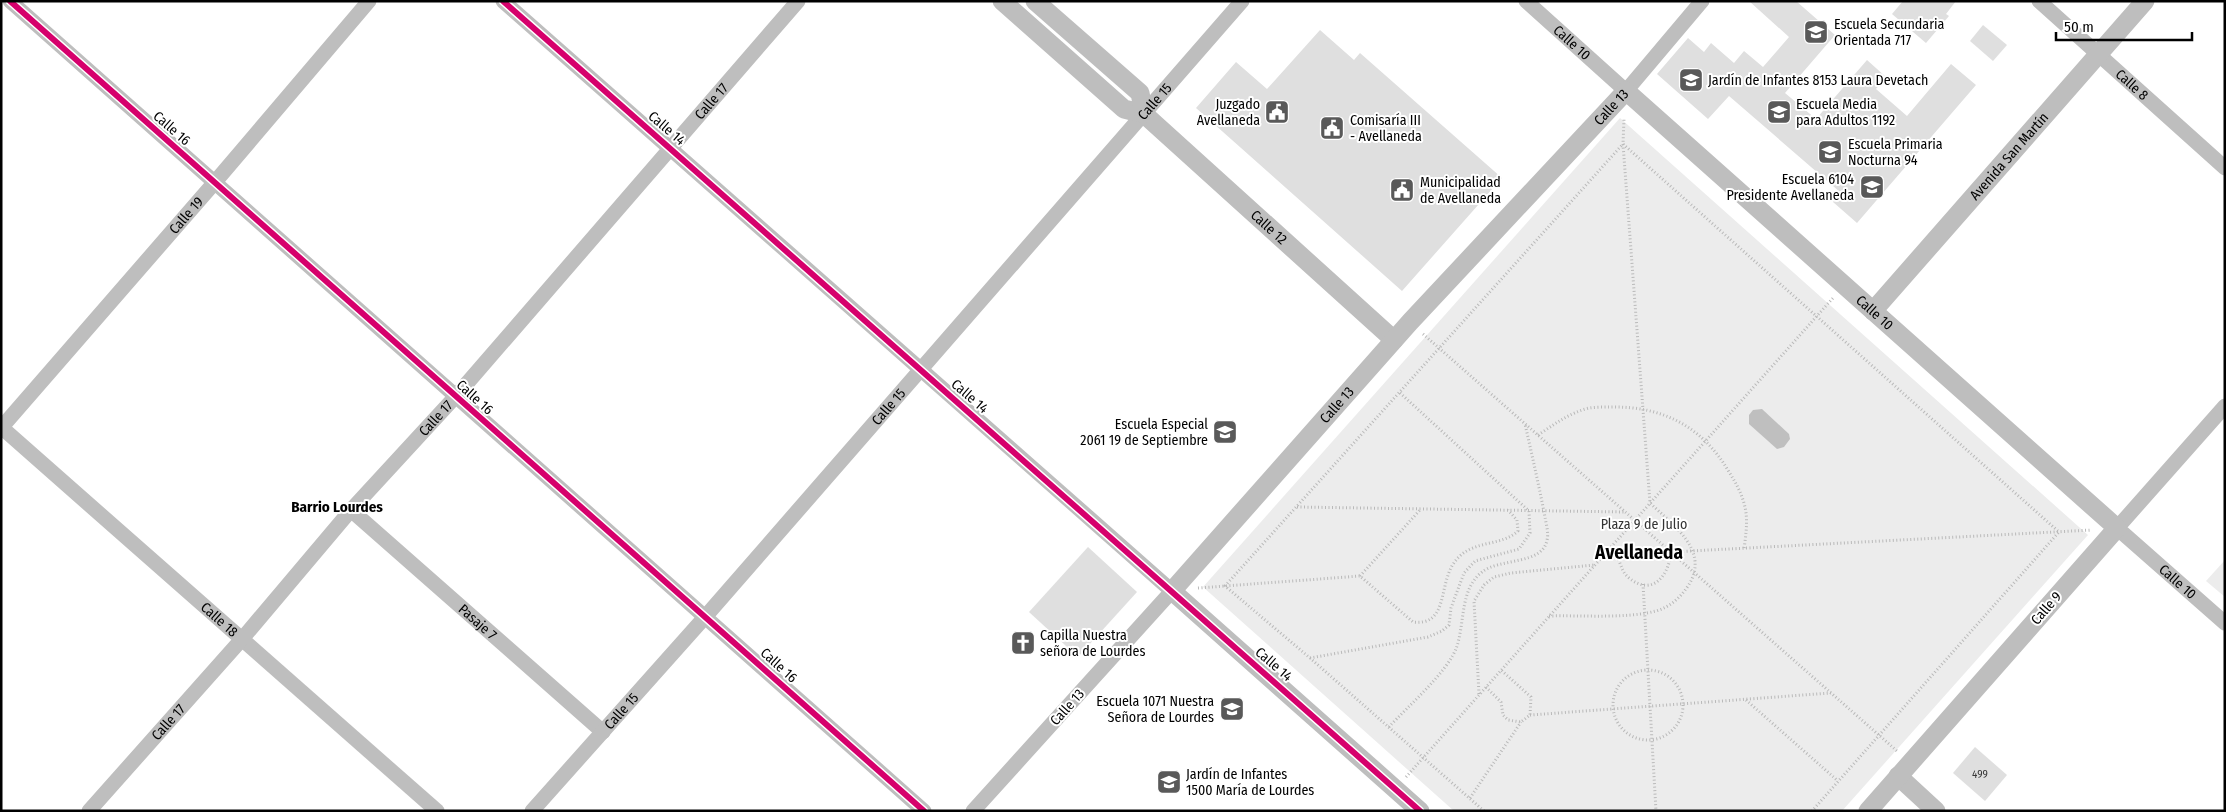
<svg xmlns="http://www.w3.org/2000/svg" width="2226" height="812" viewBox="0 0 2226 812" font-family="'Fira Sans Condensed',sans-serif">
	<rect width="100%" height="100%" fill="#fff"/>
	<!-- green -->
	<g fill="#ececec">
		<path d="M1620,118L2088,535L1842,811H1454L1203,587Z"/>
		<path d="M2225,560V597L2206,581Z"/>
	</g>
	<!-- water -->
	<path fill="#bfbfbf" d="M1762,409L1789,434L1790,439L1784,447L1777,449L1749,424V415L1753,410Z"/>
	<!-- building -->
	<g fill="#dfdfdf">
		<path d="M1749,1H1796L1835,35L1785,93L1816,119L1867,60L1886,77L1876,89L1907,116L1951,64L1976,85L1857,223L1833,202L1840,192L1729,96L1708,119L1657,74L1688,38L1704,52L1711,43L1734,63L1744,51L1763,67L1789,37Z"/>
		<path d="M1903,1H1956L1946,14L1949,16L1926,43L1892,14Z"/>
		<path d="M1983,25L2007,45L1993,61L1970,41Z"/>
		<path d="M1320,30L1354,60L1360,53L1502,178L1402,291L1196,108L1236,62L1267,89Z"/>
		<path d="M1088,547L1137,592L1078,657L1029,612Z"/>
		<path d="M1975,747L2007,775L1985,801L1953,773Z"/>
	</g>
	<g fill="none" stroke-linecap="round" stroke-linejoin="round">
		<!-- path -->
		<g stroke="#b9b9b9" stroke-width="3" stroke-dasharray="1 2.5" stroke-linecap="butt">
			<path d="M1423,334L1897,751"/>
			<path d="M1538,435C1555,424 1569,413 1589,408C1596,407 1604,407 1611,407C1663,406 1703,427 1729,472C1736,483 1742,494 1745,507C1748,521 1746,534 1744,549"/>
			<path d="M1297,507L1626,512"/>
			<path d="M1607,551C1611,554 1617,557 1619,561C1622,568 1623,573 1629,578C1653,597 1669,575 1671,552L2092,530"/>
			<path d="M1360,576L1420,510"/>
			<path d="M1643,584L1656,811"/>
			<path d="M1198,588L1360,576L1413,622C1447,626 1439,589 1452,566C1468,538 1500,548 1518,531L1517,520L1508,510"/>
			<path d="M1549,616C1581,615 1626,619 1656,611C1670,607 1680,598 1688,586C1711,551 1673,525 1650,503L1623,144L1624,119"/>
			<path d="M1310,658L1428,637L1442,631L1449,625L1451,608L1464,573L1475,561L1519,549L1530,533L1529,511L1399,392"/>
			<circle cx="1648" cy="705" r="35"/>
			<path d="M1486,687L1501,702L1503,715L1508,720L1521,722L1530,715L1531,697L1501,670"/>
			<path d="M1479,694L1474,601L1484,585L1494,577L1511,573L1594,565"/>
			<path d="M1746,700L1838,781"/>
			<path d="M1530,715L1831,693"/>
			<path d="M1389,727C1408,706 1449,671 1457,646C1465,621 1460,589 1482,572C1499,558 1543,565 1547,540C1549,533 1546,524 1545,517C1539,486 1532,455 1525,424"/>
			<path d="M1406,777L1833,298"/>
			<path d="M1470,798L1521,722"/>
			<path d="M1484,811L1310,658L1225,586L1623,144L2059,532L1812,811"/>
		</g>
		<!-- minor -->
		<g stroke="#bebebe" stroke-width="15">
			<path d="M10,1L924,811"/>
			<path d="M503,1L1172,591L973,811"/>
			<path id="s1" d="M1526,1L1626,91L1702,1"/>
			<path id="s2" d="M2039,1L2225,168"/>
			<path id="s3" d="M2225,406L2117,528L2225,623"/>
			<path id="s4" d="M1,427L437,811"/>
			<path id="s5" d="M1,428L215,182L369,1"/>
			<path id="s6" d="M351,510L603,732"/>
			<path id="s7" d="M89,811L242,639L351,510L456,396L798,1"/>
			<path id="s8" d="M532,811L705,617L1242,1"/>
		</g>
		<!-- tertiary -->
		<g stroke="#bebebe" stroke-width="19">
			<path id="s9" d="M1002,1L1124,109L1144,114L1394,340"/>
			<path d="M1035,1L1140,93L1144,114"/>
			<path id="s10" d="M1873,311L2145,1"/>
			<path d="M1898,776L1936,811"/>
			<path id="s11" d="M1420,811L1172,591L1410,322L1626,91L2117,528L1868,811"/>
		</g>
		<defs>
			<g id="cycleway">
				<path d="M10,1L924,811"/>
				<path d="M503,1L1420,811"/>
			</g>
		</defs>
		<!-- cycleway casing -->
		<use href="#cycleway" stroke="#fff" stroke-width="9"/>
		<!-- cycleway -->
		<use href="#cycleway" stroke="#d6006c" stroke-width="6"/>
	</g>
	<!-- icons -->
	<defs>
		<symbol id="school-square" viewBox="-11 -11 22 22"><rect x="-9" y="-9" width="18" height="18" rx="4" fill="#595959" stroke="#fff"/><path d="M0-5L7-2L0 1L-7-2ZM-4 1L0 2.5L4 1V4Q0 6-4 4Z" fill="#fff"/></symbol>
		<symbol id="civic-square" viewBox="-11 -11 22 22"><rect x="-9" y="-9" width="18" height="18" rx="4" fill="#595959" stroke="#fff"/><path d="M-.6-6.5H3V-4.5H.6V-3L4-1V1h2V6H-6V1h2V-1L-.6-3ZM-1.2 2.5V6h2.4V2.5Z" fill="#fff"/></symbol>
		<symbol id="church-square" viewBox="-11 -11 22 22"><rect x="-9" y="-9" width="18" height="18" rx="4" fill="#595959" stroke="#fff"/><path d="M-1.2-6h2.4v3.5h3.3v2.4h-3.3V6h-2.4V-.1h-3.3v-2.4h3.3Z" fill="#fff"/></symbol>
	</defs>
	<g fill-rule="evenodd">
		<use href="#school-square" x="1802" y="18" width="28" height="28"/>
		<use href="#school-square" x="1677" y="66" width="28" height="28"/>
		<use href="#civic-square" x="1263" y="98" width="28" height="28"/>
		<use href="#school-square" x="1765" y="98" width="28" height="28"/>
		<use href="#civic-square" x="1318" y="114" width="28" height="28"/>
		<use href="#school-square" x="1816" y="138" width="28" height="28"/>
		<use href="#school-square" x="1858" y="173" width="28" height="28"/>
		<use href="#civic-square" x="1388" y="176" width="28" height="28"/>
		<use href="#school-square" x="1211" y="418" width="28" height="28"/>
		<use href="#church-square" x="1009" y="629" width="28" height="28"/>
		<use href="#school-square" x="1218" y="695" width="28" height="28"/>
		<use href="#school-square" x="1155" y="768" width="28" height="28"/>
	</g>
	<g text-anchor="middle" stroke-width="4" stroke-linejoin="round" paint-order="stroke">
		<!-- number labels -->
		<g font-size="11" fill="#383838">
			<text x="1980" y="778">499</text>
		</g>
		<!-- poi labels -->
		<g font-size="14" fill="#000" stroke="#fff" text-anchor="start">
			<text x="1834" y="29">Escuela Secundaria<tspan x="1834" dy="16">Orientada 717</tspan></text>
			<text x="1708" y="85">Jardín de Infantes 8153 Laura Devetach</text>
			<text x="1260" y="109" text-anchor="end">Juzgado<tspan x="1260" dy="16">Avellaneda</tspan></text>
			<text x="1796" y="109">Escuela Media<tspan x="1796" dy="16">para Adultos 1192</tspan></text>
			<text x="1350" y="125">Comisaría III<tspan x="1350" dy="16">- Avellaneda</tspan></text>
			<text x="1848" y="149">Escuela Primaria<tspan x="1848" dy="16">Nocturna 94</tspan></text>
			<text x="1854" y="184" text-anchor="end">Escuela 6104<tspan x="1854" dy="16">Presidente Avellaneda</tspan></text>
			<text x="1420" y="187">Municipalidad<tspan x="1420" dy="16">de Avellaneda</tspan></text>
			<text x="1208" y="429" text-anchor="end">Escuela Especial<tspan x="1208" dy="16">2061 19 de Septiembre</tspan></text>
			<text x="1040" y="640">Capilla Nuestra<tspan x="1040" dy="16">señora de Lourdes</tspan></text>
			<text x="1214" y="706" text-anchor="end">Escuela 1071 Nuestra<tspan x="1214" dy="16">Señora de Lourdes</tspan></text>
			<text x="1186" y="779">Jardín de Infantes<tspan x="1186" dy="16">1500 María de Lourdes</tspan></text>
		</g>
		<!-- street labels -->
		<g font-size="14" fill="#000" stroke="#fff">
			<text dy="5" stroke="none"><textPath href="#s1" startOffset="62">Calle 10</textPath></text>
			<text dy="5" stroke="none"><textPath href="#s2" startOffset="125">Calle 8</textPath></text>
			<text dy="5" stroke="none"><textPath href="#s7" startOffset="944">Calle 17</textPath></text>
			<text dy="5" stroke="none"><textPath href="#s8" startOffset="944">Calle 15</textPath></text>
			<text dy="5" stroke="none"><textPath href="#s11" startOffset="985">Calle 13</textPath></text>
			<text transform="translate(172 128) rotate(41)" y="5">Calle 16</text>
			<text transform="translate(667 128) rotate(41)" y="5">Calle 14</text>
			<text dy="5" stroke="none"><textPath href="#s10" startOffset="206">Avenida San Martín</textPath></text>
			<text dy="5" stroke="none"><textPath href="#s5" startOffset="282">Calle 19</textPath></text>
			<text dy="5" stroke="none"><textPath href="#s9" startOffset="352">Calle 12</textPath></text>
			<text dy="5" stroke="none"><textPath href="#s11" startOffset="1340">Calle 10</textPath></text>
			<text transform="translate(970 396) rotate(41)" y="5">Calle 14</text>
			<text transform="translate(475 397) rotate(42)" y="5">Calle 16</text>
			<text dy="5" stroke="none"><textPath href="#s11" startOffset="580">Calle 13</textPath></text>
			<text dy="5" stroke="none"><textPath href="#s8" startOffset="539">Calle 15</textPath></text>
			<text dy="5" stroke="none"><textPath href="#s7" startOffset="524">Calle 17</textPath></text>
			<text dy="5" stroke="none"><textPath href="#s3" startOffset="244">Calle 10</textPath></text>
			<text transform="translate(2046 608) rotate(-49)" y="5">Calle 9</text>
			<text dy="5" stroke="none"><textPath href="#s4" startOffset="291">Calle 18</textPath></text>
			<text dy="5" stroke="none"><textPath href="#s6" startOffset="169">Pasaje 7</textPath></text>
			<text transform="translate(1274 664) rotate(41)" y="5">Calle 14</text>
			<text transform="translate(779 665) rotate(42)" y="5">Calle 16</text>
			<text transform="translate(1067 707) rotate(-48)" y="5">Calle 13</text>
			<text dy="5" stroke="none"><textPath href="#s8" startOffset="134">Calle 15</textPath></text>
			<text dy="5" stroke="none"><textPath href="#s7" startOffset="119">Calle 17</textPath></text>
		</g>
		<!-- park labels -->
		<g font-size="14" fill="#333" stroke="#fff">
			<text x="1644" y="529">Plaza 9 de Julio</text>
		</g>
		<!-- neighbourhood labels -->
		<g font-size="15" font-weight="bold" fill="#000" stroke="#fff">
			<text x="337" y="512">Barrio Lourdes</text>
		</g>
		<!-- district labels -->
		<g font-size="19" font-weight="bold" fill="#000" stroke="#fff">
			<text x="1639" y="559">Avellaneda</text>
		</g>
	</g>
	<!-- border -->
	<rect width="2226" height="812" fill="none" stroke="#000000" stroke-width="5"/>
	<!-- scale -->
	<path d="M2056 32v8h136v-8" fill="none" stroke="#000000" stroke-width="2.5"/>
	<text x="2064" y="32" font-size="15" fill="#000000" stroke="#ffffff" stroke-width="4" paint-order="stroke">50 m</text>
</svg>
